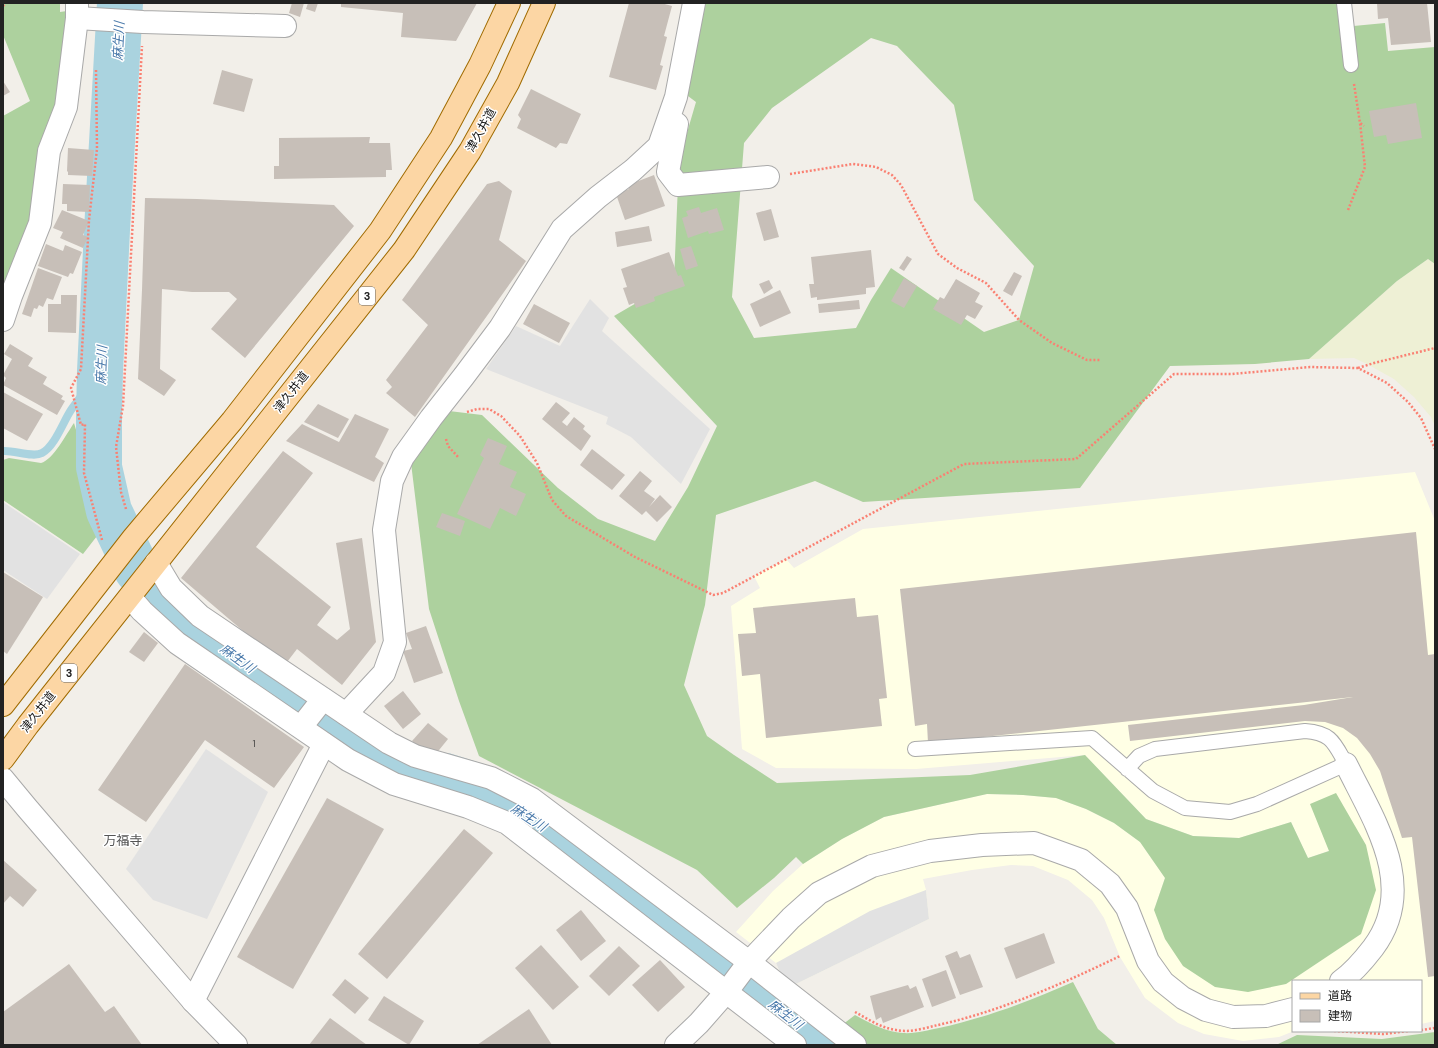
<svg xmlns="http://www.w3.org/2000/svg" width="1438" height="1048" viewBox="0 0 1438 1048" font-family="'DM Sans','Noto Sans JP',sans-serif">
	<rect width="100%" height="100%" fill="#f2efe9"/>
	<!-- education -->
	<path fill="#ffffe5" d="M1415,472L1435,521V1021L1421,1024V981H1293V1031H1294L1279,1037L1243,1041L1204,1034L1178,1023L1145,998L1120,957L1104,918L1092,900L1068,880L1033,866L1011,865L972,870L923,879L926,890L929,919L796,984L782,977L776,963L736,932L773,891L803,864L842,839L884,817L987,794L1023,795L1056,798L1086,809L1114,823L1140,842L1165,878L1154,910L1286,984L1321,960L1331,850L1308,858L1291,822L1239,838L1193,836L1146,819L1085,755L916,769L776,768L742,749L731,606L760,588L754,576L786,559L794,568L863,529Z"/>
	<!-- farmland -->
	<path fill="#eef0d5" d="M1428,259L1435,264V426L1431,417L1414,397L1394,379L1367,364L1354,358L1309,359L1397,281Z"/>
	<!-- forest -->
	<g fill="#add19e" fill-rule="evenodd">
		<path d="M3,3H60V12L67,11L55,104L36,202L26,237L3,287V116L30,101L3,35Z"/>
		<path d="M699,3H1341L1343,27L1385,23L1388,51L1435,47V264L1428,259L1397,281L1309,359L1255,364L1170,366L1080,488L863,502L815,481L716,515L705,605L684,685L707,736L734,755L777,783L970,775L1085,755L1146,819L1193,836L1239,838L1291,822L1308,858L1329,851L1310,804L1336,793L1366,845L1376,890L1361,934L1286,984L1248,992L1215,987L1183,966L1165,939L1154,910L1165,878L1140,842L1114,823L1086,809L1056,798L1023,795L987,794L884,817L842,839L803,864L796,857L774,878L737,908L697,870L479,756L459,701L429,609L411,463L449,411L482,415L558,488L598,519L655,541L688,487L717,426L614,316L674,281L679,160L696,102L684,93ZM871,38L897,46L954,105L974,200L1034,266L1019,320L984,332L891,268L871,300L856,328L754,338L732,297L744,143L772,108Z"/>
		<path d="M74,423L79,440L83,487L97,536L83,554L3,500V460L9,458L41,463C53,460 67,433 74,423Z"/>
		<path d="M1073,982L1098,1029L1117,1045H868L842,1025L855,1015C870,1023 885,1032 903,1033C915,1034 928,1030 939,1028C985,1018 1030,1001 1073,982Z"/>
		<path d="M1435,1032V1045H1276L1297,1035L1382,1039Z"/>
	</g>
	<!-- parking -->
	<g fill="#e2e2e2">
		<path d="M590,299L609,318L602,331L710,429L681,484L631,437L606,424L608,417L486,369L516,326L560,346Z"/>
		<path d="M3,502L80,554L47,599L3,570Z"/>
		<path d="M206,749L268,792L207,919L153,900L126,869Z"/>
		<path d="M926,890L929,919L796,984L782,977L776,963L870,911Z"/>
	</g>
	<!-- pier -->
	<path fill="#fff" d="M105,5L133,6L130,34L103,33Z"/>
	<g fill="none" stroke-linecap="round" stroke-linejoin="round">
		<!-- stream -->
		<path stroke="#aad3df" stroke-width="8" d="M3,451C14,450 33,458 42,453C55,446 63,422 71,410C80,397 91,384 100,371"/>
		<!-- river -->
		<path stroke="#aad3df" stroke-width="46" d="M120,3L107,230L100,371L99,416V467L109,511L137,570L170,608L364,751L406,770L445,776L477,786L529,815L826,1045"/>
	</g>
	<!-- building -->
	<g fill="#c7bfb8">
		<path d="M292,3H304L300,17L289,13Z"/>
		<path d="M308,3H318L315,12L306,9Z"/>
		<path d="M341,3H477L456,41L401,37L403,13L341,7Z"/>
		<path d="M629,3H661L672,6L664,36L667,37L660,65L663,66L656,90L609,77Z"/>
		<path d="M1377,3H1427L1431,42L1391,45L1388,18L1378,19Z"/>
		<path d="M222,70L253,79L244,112L213,104Z"/>
		<path d="M3,81L10,92L3,96Z"/>
		<path d="M531,89L581,114L567,144L560,143L556,148L517,128L521,119L518,115Z"/>
		<path d="M1416,103L1422,138L1388,144L1386,135L1374,137L1369,111Z"/>
		<path d="M370,137L369,143H390L392,170H386V177L274,179V166H279V138Z"/>
		<path d="M68,148L94,150L92,176L68,175V172L67,171Z"/>
		<path d="M654,175L665,206L625,220L616,194L629,189L628,185Z"/>
		<path d="M499,181L512,191L499,240L526,261L415,417L386,393L392,387L386,380L428,325L402,300L487,184Z"/>
		<path d="M63,184L90,185L89,212L67,211V204H62Z"/>
		<path d="M145,198L197,199L334,205L354,226L245,358L211,329L237,299L229,292H192L162,289L160,369L176,380L164,396L138,379L142,290Z"/>
		<path d="M699,207L701,213L717,208L724,230L709,234L708,231L688,238L682,218L688,216L686,211Z"/>
		<path d="M771,209L779,237L764,241L756,213Z"/>
		<path d="M62,210L89,221L83,235L88,237L83,248L60,238L63,232L53,228Z"/>
		<path d="M649,226L652,241L617,247L615,232Z"/>
		<path d="M46,244L63,251L65,245L82,252L73,274L70,273L68,277L38,266Z"/>
		<path d="M691,246L698,266L686,270L680,249Z"/>
		<path d="M871,250L875,287L866,288V294L817,300V297L811,298L809,284H814L811,257Z"/>
		<path d="M669,252L678,276L681,275L685,286L654,297L655,301L636,308L634,303L629,305L623,288L627,287L621,269Z"/>
		<path d="M907,256L912,259L904,271L899,268Z"/>
		<path d="M38,268L62,277L53,300L47,298L43,307L39,305L37,309L34,308L31,317L22,314Z"/>
		<path d="M1014,272L1022,276L1012,296L1003,291Z"/>
		<path d="M904,278L917,286L904,308L891,301Z"/>
		<path d="M956,279L980,293L975,302L983,306L975,319L967,315L961,325L933,309L940,297L944,299Z"/>
		<path d="M769,280L773,288L764,294L759,284Z"/>
		<path d="M780,290L791,313L760,327L750,304Z"/>
		<path d="M61,295H77L76,333L48,332V304H61Z"/>
		<path d="M859,300L860,309L819,313L818,304Z"/>
		<path d="M534,304L570,323L559,343L523,324Z"/>
		<path d="M10,344L33,358L28,366L47,377L43,384L63,396L61,399L65,401L57,415L3,385L6,378L3,375L12,359L4,354Z"/>
		<path d="M3,392L43,414L27,441L3,428Z"/>
		<path d="M556,402L570,413L562,422L567,426L574,417L585,426L583,429L591,436L581,451L542,419Z"/>
		<path d="M318,404L349,419L338,438L304,422Z"/>
		<path d="M355,414L389,429L375,457L384,463L374,482L286,441L302,424L339,442Z"/>
		<path d="M488,438L507,446L499,464L517,472L510,487L526,494L516,516L500,508L490,529L457,514L484,458L480,455Z"/>
		<path d="M592,449L625,475L612,490L580,465Z"/>
		<path d="M283,451L313,473L256,547L331,607L317,625L337,640L350,629L336,543L362,538L376,642L342,685L297,649L284,666L181,578Z"/>
		<path d="M640,471L652,481L644,491L655,499L649,507L660,495L672,507L657,522L646,511L642,515L619,496Z"/>
		<path d="M442,513L465,521L460,536L436,527Z"/>
		<path d="M1416,532L1428,655L1435,654V976L1428,977L1412,837L1402,838L1380,771L1370,754L1357,738L1343,728L1325,722L1305,721L1130,741L1128,725L1304,705L1353,697L928,743L927,724L915,726L900,589Z"/>
		<path d="M3,572L43,597L7,654L3,651Z"/>
		<path d="M855,598L857,617L878,615L887,698L879,699L882,726L766,738L760,674L742,676L738,634L756,633L753,608Z"/>
		<path d="M426,626L443,673L414,683L403,651L412,649L406,633Z"/>
		<path d="M144,632L158,643L144,662L129,652Z"/>
		<path d="M185,664L304,747L274,788L205,740L146,822L98,790Z"/>
		<path d="M403,691L421,714L403,729L384,706Z"/>
		<path d="M428,723L448,739L435,755L424,751L412,741Z"/>
		<path d="M327,798L384,829L293,989L237,957Z"/>
		<path d="M464,829L493,853L387,979L358,954Z"/>
		<path d="M3,860L37,890L23,907L10,896L3,904Z"/>
		<path d="M581,910L606,941L581,961L556,930Z"/>
		<path d="M1044,933L1055,963L1016,979L1004,948Z"/>
		<path d="M541,945L579,987L553,1010L515,968Z"/>
		<path d="M619,946L640,966L609,996L589,976Z"/>
		<path d="M957,951L960,958L970,954L983,987L960,995L945,956Z"/>
		<path d="M660,960L685,987L658,1012L632,985Z"/>
		<path d="M69,964L105,1012L114,1006L142,1045H3V1012Z"/>
		<path d="M946,970L956,998L932,1007L922,979Z"/>
		<path d="M345,979L369,998L355,1014L332,995Z"/>
		<path d="M908,985L910,989L916,986L924,1007L883,1023L881,1017L876,1020L870,996Z"/>
		<path d="M384,996L424,1021L409,1045L368,1020Z"/>
		<path d="M529,1009L552,1045H477Z"/>
		<path d="M330,1018L367,1045H309Z"/>
	</g>
	<g fill="none" stroke-linecap="round" stroke-linejoin="round">
		<defs>
			<g id="service">
				<path d="M1344,3L1351,65"/>
				<path d="M915,749L1092,738L1153,791L1185,808L1230,812L1257,804L1346,764C1334,743 1332,733 1305,731L1155,749L1139,756L1127,769"/>
			</g>
			<g id="minor">
				<path d="M77,18L143,22L285,26"/>
				<path d="M677,124L668,172L678,185L768,177"/>
				<path d="M3,320L11,296L40,223L49,151L66,107L77,18V3"/>
				<path d="M156,563L171,588L200,616L389,743L415,756L491,778L532,799L749,962L855,1045"/>
				<path d="M130,597L142,611L177,643L348,760L394,784L468,807L507,823L795,1045"/>
				<path d="M346,714L384,673L395,642L384,530L392,481L403,457L431,418L464,376L500,328L562,229L598,197L633,170L659,146L676,97L694,3"/>
				<path d="M301,727L323,699"/>
				<path d="M193,1001L324,744"/>
			</g>
			<g id="tertiary">
				<path d="M3,779L27,808L193,1001L236,1045"/>
				<path d="M1341,981C1354,972 1363,961 1373,948C1419,887 1374,821 1346,764"/>
				<path d="M676,1045L699,1023L728,990L749,962L791,918L819,893L872,866L930,851L982,845L1034,843L1081,860L1110,884L1127,908L1148,961L1163,982L1183,998L1206,1010L1233,1017L1266,1016L1293,1009"/>
			</g>
			<g id="primary">
				<path d="M3,705L134,537L232,421L380,231L441,138L480,65L509,3"/>
				<path d="M3,759L28,725L404,250L470,151L508,83L544,3"/>
			</g>
		</defs>
		<!-- service casing -->
		<use href="#service" stroke="#a9a9a9" stroke-width="16"/>
		<!-- minor casing -->
		<use href="#minor" stroke="#a9a9a9" stroke-width="24"/>
		<!-- tertiary casing -->
		<use href="#tertiary" stroke="#a9a9a9" stroke-width="24"/>
		<!-- primary casing -->
		<use href="#primary" stroke="#a06b00" stroke-width="24"/>
		<!-- path -->
		<g stroke="#fa8072" stroke-width="2.5" stroke-dasharray="2 2" stroke-linecap="butt">
			<path d="M3,6L6,3"/>
			<path d="M96,70L97,149L89,220L81,369L71,388L81,425L85,424L84,473L102,540"/>
			<path d="M1354,84L1360,123L1364,126"/>
			<path d="M790,174L853,164L876,167L892,175L901,185L938,254L957,268L986,283L1019,320L1052,343L1087,360H1100"/>
			<path d="M1348,210L1365,167L1360,123"/>
			<path d="M1358,368L1374,363L1435,348"/>
			<path d="M467,412L477,409H489L501,416L520,436L537,463L552,500L566,516L635,557L713,595L723,593L964,464L1076,459L1174,374H1232L1310,367L1358,368L1387,383L1408,402L1421,418L1435,449"/>
			<path d="M446,439L448,446L458,457"/>
			<path d="M126,509L121,492L116,447L123,406L142,46"/>
			<path d="M855,1012C868,1019 881,1028 896,1030C910,1033 925,1028 938,1025C1001,1011 1062,984 1120,956"/>
			<path d="M1421,1030L1435,1028"/>
			<path d="M1334,1031L1383,1034L1409,1031"/>
		</g>
		<!-- service -->
		<use href="#service" stroke="#fff" stroke-width="14"/>
		<!-- minor -->
		<use href="#minor" stroke="#fff" stroke-width="22"/>
		<!-- tertiary -->
		<use href="#tertiary" stroke="#fff" stroke-width="22"/>
		<!-- primary -->
		<use href="#primary" stroke="#fcd6a4" stroke-width="22"/>
	</g>
	<g text-anchor="middle" stroke-width="3" stroke-linejoin="round" paint-order="stroke">
		<!-- number labels -->
		<g font-size="10" fill="#4b4948">
			<text x="254" y="747">1</text>
		</g>
		<!-- shield labels -->
		<g fill="#fff" stroke="#646464" stroke-width="1">
			<rect x="359" y="287" width="16" height="18" rx="3"/>
			<rect x="61" y="664" width="16" height="18" rx="3"/>
		</g>
		<g font-size="11" font-weight="bold" fill="#222">
			<text x="367" y="300">3</text>
			<text x="69" y="677">3</text>
		</g>
		<!-- street labels -->
		<g font-size="12" fill="#222" stroke="#fff">
			<text transform="translate(481 130) rotate(-61)" y="4">津久井道</text>
			<text transform="translate(291 392) rotate(-52)" y="4">津久井道</text>
			<text transform="translate(38 712) rotate(-52)" y="4">津久井道</text>
		</g>
		<!-- water labels -->
		<g font-size="13" font-style="italic" fill="#4a7aab" stroke="#fff">
			<text transform="translate(118 41) rotate(-87)" y="5">麻生川</text>
			<text transform="translate(101 365) rotate(-88)" y="5">麻生川</text>
			<text transform="translate(238 658) rotate(36)" y="5">麻生川</text>
			<text transform="translate(529 817) rotate(33)" y="5">麻生川</text>
			<text transform="translate(786 1014) rotate(38)" y="5">麻生川</text>
		</g>
		<!-- neighbourhood labels -->
		<g font-size="13" fill="#555" stroke="#fff">
			<text x="123" y="845">万福寺</text>
		</g>
	</g>
	<!-- border -->
	<rect width="1438" height="1048" fill="none" stroke="#222222" stroke-width="8"/>
	<!-- legend -->
	<rect x="1292" y="980" width="130" height="52" fill="#ffffff" stroke="#a7a7a7"/>
	<rect x="1300" y="993" width="20" height="6" fill="#fcd6a4" stroke="#a7a7a7"/>
	<text x="1328" y="1000" font-size="12" fill="#222222">道路</text>
	<rect x="1300" y="1010" width="20" height="12" fill="#c7bfb8" stroke="#a7a7a7"/>
	<text x="1328" y="1020" font-size="12" fill="#222222">建物</text>
</svg>
